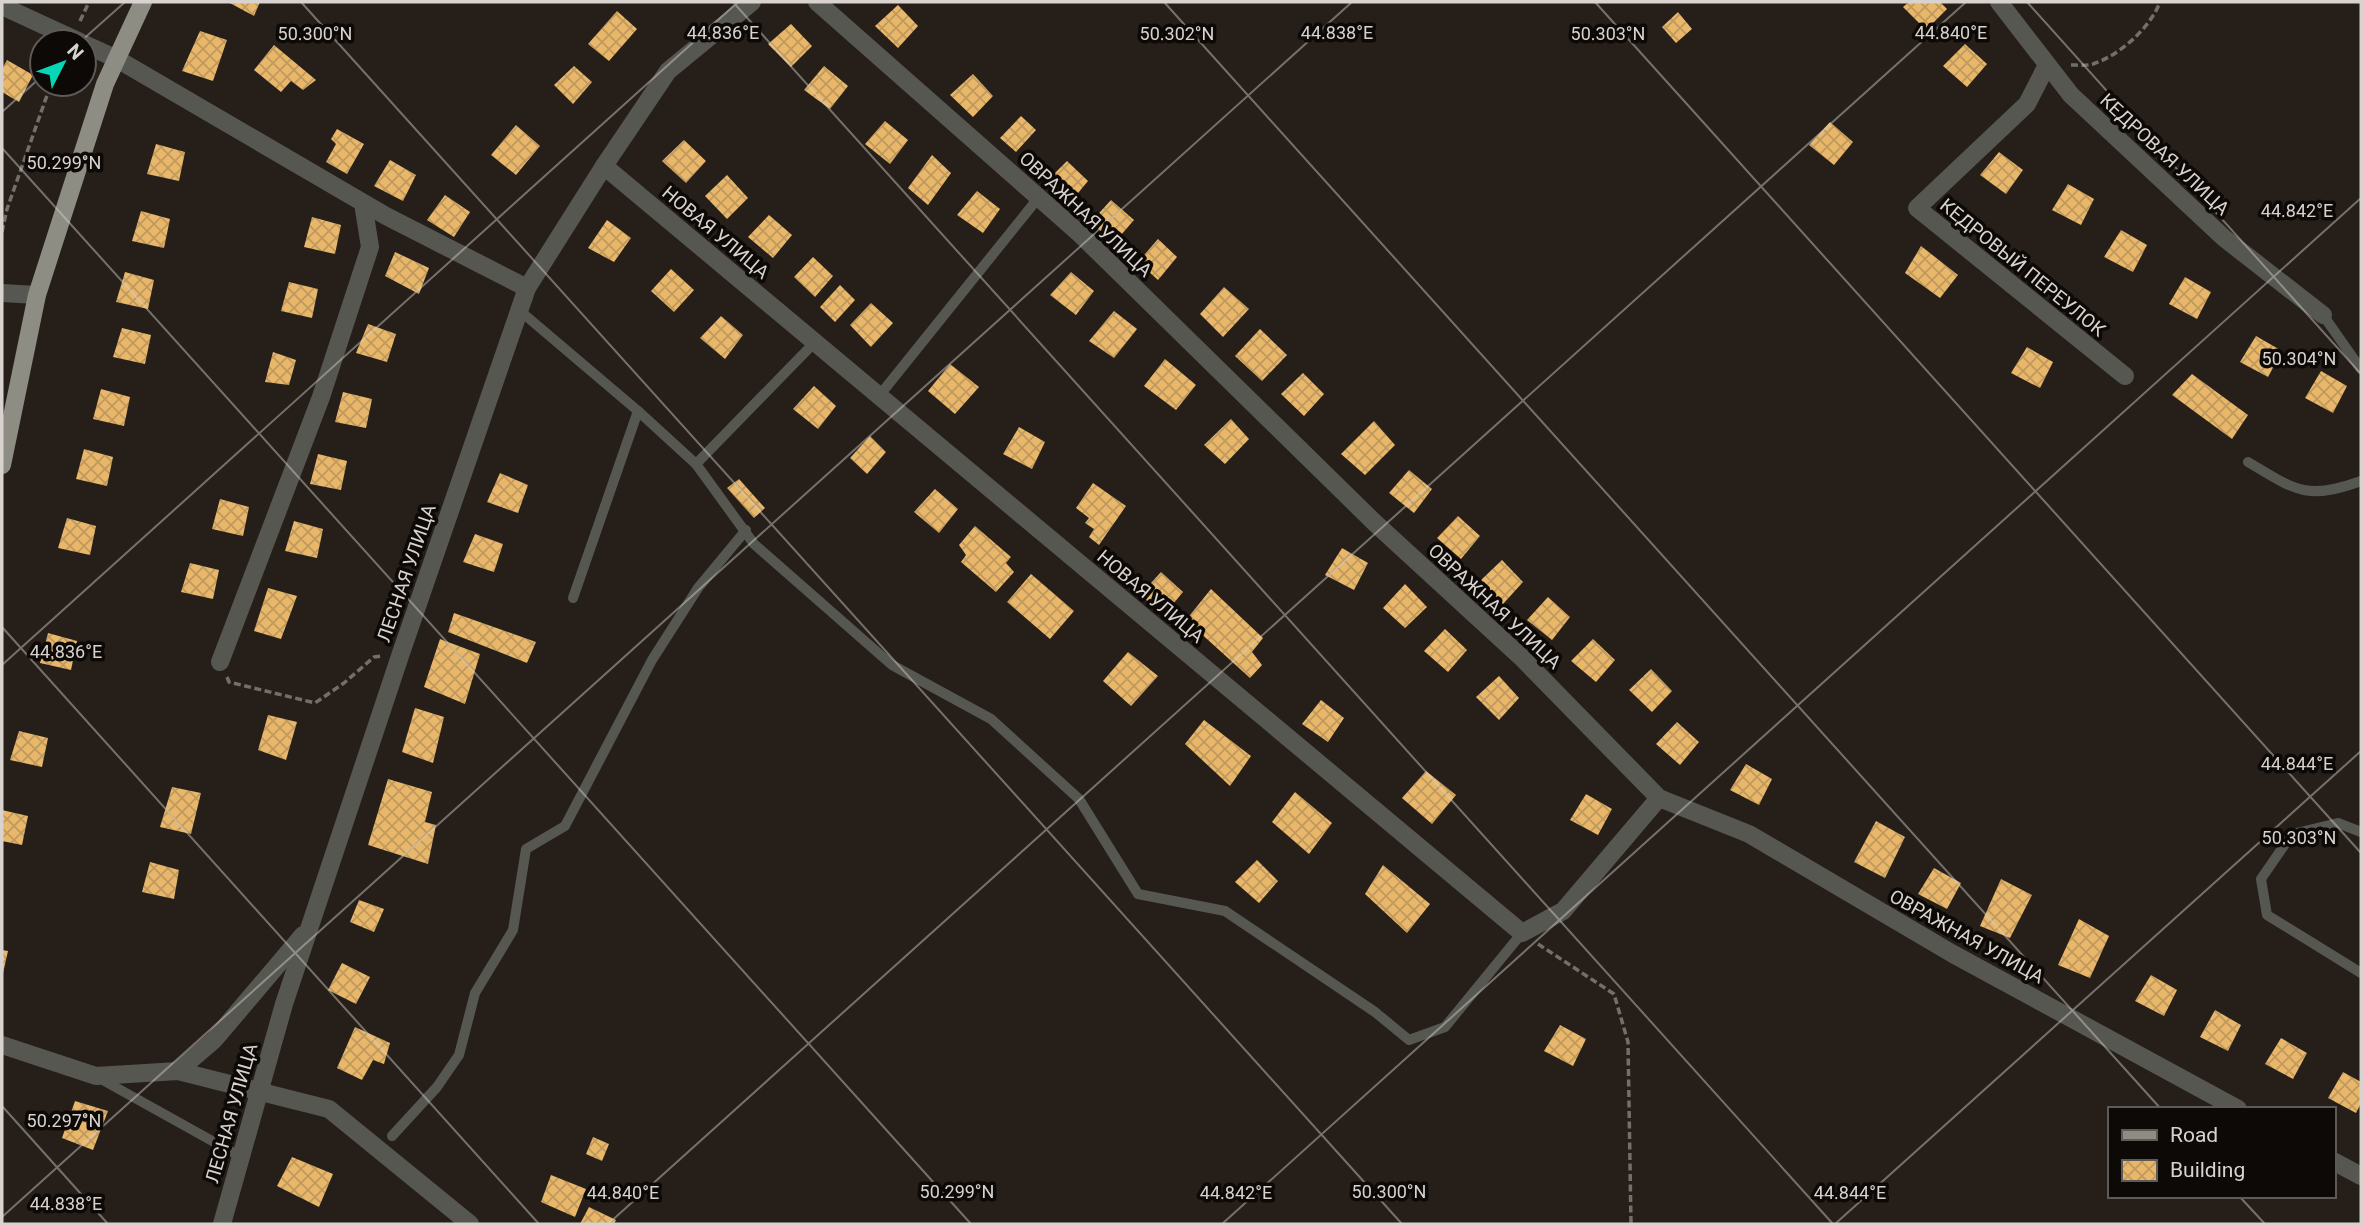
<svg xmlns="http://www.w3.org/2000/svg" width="2363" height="1226" viewBox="0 0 2363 1226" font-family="Roboto,sans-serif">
	<defs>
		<pattern id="building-cross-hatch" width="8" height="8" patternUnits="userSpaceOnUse" patternTransform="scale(1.75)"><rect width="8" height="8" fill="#e9b769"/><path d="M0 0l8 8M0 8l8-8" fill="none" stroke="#bf995e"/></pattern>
	</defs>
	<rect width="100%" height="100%" fill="#261f19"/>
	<!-- building -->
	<g fill="url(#building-cross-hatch)">
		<path d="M228,2H260L254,16Z"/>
		<path d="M1909,2H1940L1947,9L1926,30L1903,7Z"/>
		<path d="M898,5L918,26L898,48L875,26Z"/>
		<path d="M617,11L637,29L609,61L588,44Z"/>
		<path d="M1678,12L1692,29L1676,43L1662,27Z"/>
		<path d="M791,24L812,46L791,67L768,44Z"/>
		<path d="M200,31L227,40L213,81L182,71Z"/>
		<path d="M1965,44L1987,64L1967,87L1943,66Z"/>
		<path d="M274,45L316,80L303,90L291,81L281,92L254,70Z"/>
		<path d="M7,60L33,75L19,102L2,92V69Z"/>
		<path d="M574,66L592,82L573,104L554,85Z"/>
		<path d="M824,66L848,86L830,109L804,90Z"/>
		<path d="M973,74L993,96L973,117L950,95Z"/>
		<path d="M1021,116L1036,130L1016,152L1000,138Z"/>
		<path d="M885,121L908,140L890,164L865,144Z"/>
		<path d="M1830,122L1853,142L1834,165L1809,145Z"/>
		<path d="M516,125L540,146L516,175L491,155Z"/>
		<path d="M337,129L364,144L347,174L326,162L336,144L331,139Z"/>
		<path d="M684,140L706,161L686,183L662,161Z"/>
		<path d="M156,144L185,152L179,181L147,174Z"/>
		<path d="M1999,152L2023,170L2006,194L1980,175Z"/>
		<path d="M932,155L951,173L928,205L908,188Z"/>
		<path d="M390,160L416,175L403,201L374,186Z"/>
		<path d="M1067,161L1088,181L1069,204L1045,183Z"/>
		<path d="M727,175L748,198L727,219L705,196Z"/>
		<path d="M2068,184L2094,199L2081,225L2052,210Z"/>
		<path d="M977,191L1000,209L983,233L957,215Z"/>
		<path d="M445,195L470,212L454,237L427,220Z"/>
		<path d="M1111,200L1134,220L1114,243L1091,222Z"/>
		<path d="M141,211L170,219L164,248L132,241Z"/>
		<path d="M769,215L792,235L773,258L748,237Z"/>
		<path d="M312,217L341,225L335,254L304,247Z"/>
		<path d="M607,220L631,238L614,262L588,248Z"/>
		<path d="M2121,230L2147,245L2133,272L2104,257Z"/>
		<path d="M1158,239L1177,257L1158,280L1138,262Z"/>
		<path d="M1921,246L1958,275L1940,298L1905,273Z"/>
		<path d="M395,252L429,268L419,294L385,276Z"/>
		<path d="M813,257L833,276L815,297L794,277Z"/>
		<path d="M671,269L694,290L674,312L651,291Z"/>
		<path d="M125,272L154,280L148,309L116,302Z"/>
		<path d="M1071,272L1094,291L1076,315L1050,295Z"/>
		<path d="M2185,277L2211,292L2197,319L2169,304Z"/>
		<path d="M289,282L318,289L312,318L281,311Z"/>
		<path d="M840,285L855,300L835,322L820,307Z"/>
		<path d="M1224,287L1249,309L1223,337L1200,314Z"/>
		<path d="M871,303L893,323L871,347L850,325Z"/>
		<path d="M1114,311L1137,329L1114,358L1089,341Z"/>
		<path d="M721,316L743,335L725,359L700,338Z"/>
		<path d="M368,324L396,334L387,362L356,353Z"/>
		<path d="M122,328L151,335L145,364L113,357Z"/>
		<path d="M1260,329L1287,355L1262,381L1235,356Z"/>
		<path d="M2256,336L2282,351L2268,377L2240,362Z"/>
		<path d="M2027,347L2053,362L2040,388L2011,373Z"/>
		<path d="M273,352L296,360L289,385L265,382Z"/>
		<path d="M1165,359L1196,385L1176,410L1144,386Z"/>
		<path d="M950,364L979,387L955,414L928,391Z"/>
		<path d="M2321,371L2347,386L2333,413L2305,398Z"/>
		<path d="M1303,373L1324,394L1304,416L1281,394Z"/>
		<path d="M2192,374L2248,415L2232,439L2172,395Z"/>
		<path d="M814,386L836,406L818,429L793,409Z"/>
		<path d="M101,389L130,397L124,426L93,419Z"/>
		<path d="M343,392L372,399L366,428L335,422Z"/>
		<path d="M1231,419L1249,439L1225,464L1204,445Z"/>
		<path d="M1374,421L1395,445L1365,475L1341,454Z"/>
		<path d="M1019,427L1045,442L1032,469L1003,454Z"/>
		<path d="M870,436L886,452L867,474L850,458Z"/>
		<path d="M84,449L113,457L107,486L76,479Z"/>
		<path d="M318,454L347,461L341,490L310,484Z"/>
		<path d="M1409,470L1432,489L1414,513L1389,493Z"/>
		<path d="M500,473L528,485L518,513L487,502Z"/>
		<path d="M739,479L765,508L754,518L727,488Z"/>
		<path d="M1093,483L1126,506L1099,545L1089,537L1094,529L1085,523L1089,518L1076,508Z"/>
		<path d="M935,489L958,509L939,533L914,512Z"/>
		<path d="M220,499L249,507L243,536L212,529Z"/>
		<path d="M1458,516L1480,536L1461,559L1437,538Z"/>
		<path d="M67,518L96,526L90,555L58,548Z"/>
		<path d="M294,521L323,529L317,558L285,551Z"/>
		<path d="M975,526L1011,557L1006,563L1014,572L996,592L961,562L966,555L959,545Z"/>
		<path d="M475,534L503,544L494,572L463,562Z"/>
		<path d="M1342,548L1368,563L1354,590L1325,575Z"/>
		<path d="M1502,560L1523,582L1503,604L1480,581Z"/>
		<path d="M190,563L219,570L213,599L181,592Z"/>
		<path d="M1161,572L1183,592L1164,615L1140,595Z"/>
		<path d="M1031,574L1074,611L1050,639L1007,602Z"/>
		<path d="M1405,584L1427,607L1405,628L1383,608Z"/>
		<path d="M268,588L297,596L281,639L254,631Z"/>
		<path d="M1211,589L1263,638L1252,652L1262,665L1250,678L1186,620Z"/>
		<path d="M1548,597L1570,617L1552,640L1527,620Z"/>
		<path d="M454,613L536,642L527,663L448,632Z"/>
		<path d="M1445,629L1467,650L1448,672L1424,651Z"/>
		<path d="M48,633L77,641L71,670L40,663Z"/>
		<path d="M440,639L480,654L465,704L424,687Z"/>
		<path d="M1593,639L1615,660L1596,682L1571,661Z"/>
		<path d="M1128,652L1158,676L1131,706L1103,681Z"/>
		<path d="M1651,669L1672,691L1652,712L1629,690Z"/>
		<path d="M1499,676L1519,698L1499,720L1476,697Z"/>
		<path d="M1321,700L1344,718L1328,742L1302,724Z"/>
		<path d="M415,708L444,717L433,763L402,752Z"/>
		<path d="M268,715L297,722L286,760L258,750Z"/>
		<path d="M1204,720L1251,756L1230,786L1185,744Z"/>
		<path d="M1677,722L1699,742L1680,765L1656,744Z"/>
		<path d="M19,731L48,738L42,767L10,760Z"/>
		<path d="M1746,764L1772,779L1759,805L1730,790Z"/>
		<path d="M1426,771L1456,795L1432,824L1402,798Z"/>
		<path d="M388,779L432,792L425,822L436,825L428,864L368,845Z"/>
		<path d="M172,787L201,793L191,834L160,827Z"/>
		<path d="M1295,792L1332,823L1309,854L1272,822Z"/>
		<path d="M1586,794L1612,809L1598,835L1570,820Z"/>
		<path d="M2,810L28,816L22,845L2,841Z"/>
		<path d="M1876,821L1905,837L1885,878L1854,862Z"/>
		<path d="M1257,860L1278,881L1259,903L1235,882Z"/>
		<path d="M150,862L179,870L174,899L142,892Z"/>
		<path d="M1383,865L1430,904L1407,933L1365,894Z"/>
		<path d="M1934,868L1961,883L1947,909L1918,894Z"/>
		<path d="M2001,879L2032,895L2010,938L1980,926Z"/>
		<path d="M359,900L384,909L374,932L350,922Z"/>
		<path d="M2079,919L2109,936L2090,978L2058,965Z"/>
		<path d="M2,950L8,951L3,973H2Z"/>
		<path d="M342,963L370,977L356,1004L328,990Z"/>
		<path d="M2151,975L2177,990L2164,1016L2135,1001Z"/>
		<path d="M2215,1010L2241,1025L2228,1051L2200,1037Z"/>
		<path d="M1560,1025L1586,1039L1573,1066L1544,1051Z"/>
		<path d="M355,1027L390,1043L384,1064L373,1060L362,1080L337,1068Z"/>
		<path d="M2281,1038L2307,1053L2293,1079L2265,1064Z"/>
		<path d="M2343,1072L2361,1082V1103L2356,1113L2328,1098Z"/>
		<path d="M75,1101L108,1111L93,1150L62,1138Z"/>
		<path d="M593,1137L609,1144L602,1161L586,1154Z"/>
		<path d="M292,1157L333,1174L319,1207L277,1186Z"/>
		<path d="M551,1175L586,1189L575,1217L541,1202Z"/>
		<path d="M589,1207L616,1220L614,1224H580Z"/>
	</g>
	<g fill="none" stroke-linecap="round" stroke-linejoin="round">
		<!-- path -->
		<g stroke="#746e69" stroke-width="3.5" stroke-dasharray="7 3.5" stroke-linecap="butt">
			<path d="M80,21L89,2"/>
			<path d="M2071,65C2077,65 2086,66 2093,64C2120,55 2150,28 2160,2"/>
			<path d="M2,232L7,209L51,84"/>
			<path d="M227,677L229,682L315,703L344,683L374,657L383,656"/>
			<path d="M1538,944L1614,994L1628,1042L1631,1224"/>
		</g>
		<!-- lane -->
		<g stroke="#575752" stroke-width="10">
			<path d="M519,310L638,411L696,464L754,544L892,665L991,719L1079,799L1138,894L1225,911L1375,1012L1409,1040L1445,1027L1522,933"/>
			<path d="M2323,315L2361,369"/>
			<path d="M879,396L1039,197"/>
			<path d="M2248,462C2295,490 2306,501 2361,481"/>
			<path d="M696,464L815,342"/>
			<path d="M573,598L638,411"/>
			<path d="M2361,832L2338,823L2292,834L2261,879L2267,915L2361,973"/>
			<path d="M99,1078L241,1157"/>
			<path d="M392,1136L437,1087L459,1055L475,993L513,930L526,849L565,826L652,660L698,588L746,530"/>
		</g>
		<!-- street -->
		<g stroke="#575752" stroke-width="18">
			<path d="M817,2L1080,234L1375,523L1521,657L1659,798L1749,834L1953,954L2238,1109"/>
			<path d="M1999,2L2071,95L2224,238L2323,315"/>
			<path d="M2,6L80,42"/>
			<path d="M84,44L117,59L386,216L527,288"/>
			<path d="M2047,65L2027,104L1917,208L2125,376"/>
			<path d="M604,166L1522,933L1563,911L1659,798"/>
			<path d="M2,293L37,295"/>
			<path d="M220,662L321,397L370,247L363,203"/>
			<path d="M2,1045L96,1076L178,1071L329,1109L470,1224"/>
			<path d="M178,1071L214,1040L303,935"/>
			<path d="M2333,1161L2361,1176"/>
			<path d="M222,1224L284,1004L401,653L527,288L604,166L668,71L752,2"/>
		</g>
		<!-- primary -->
		<path stroke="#8e8d84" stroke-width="18" d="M2,465L37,295L105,84L143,2"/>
	</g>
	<!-- ticks -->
	<path fill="none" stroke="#d8d3cf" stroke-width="2" stroke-opacity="0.45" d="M301,2L1402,1224M733,2L1833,1224M1164,2L2161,1109M1595,2L2361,853M2027,2L2361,374M80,42L125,2M2,112L42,76M2,148L971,1224M2,627L539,1224M2,665L738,2M2,1106L108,1224M2239,1196L2265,1224M2,1217L1352,2M608,1224L1966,2M1222,1224L2361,198M1835,1224L2361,751"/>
	<g text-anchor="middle" stroke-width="7" stroke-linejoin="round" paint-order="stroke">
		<!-- street labels -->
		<g font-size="19" fill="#d8d3cf" stroke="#0c0907">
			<text transform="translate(2165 154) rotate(43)" y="7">КЕДРОВАЯ УЛИЦА</text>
			<text transform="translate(1086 214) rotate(43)" y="7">ОВРАЖНАЯ УЛИЦА</text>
			<text transform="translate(716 232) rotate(40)" y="7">НОВАЯ УЛИЦА</text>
			<text transform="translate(2023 267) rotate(39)" y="7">КЕДРОВЫЙ ПЕРЕУЛОК</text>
			<text transform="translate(406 573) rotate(-71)" y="7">ЛЕСНАЯ УЛИЦА</text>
			<text transform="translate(1151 596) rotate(40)" y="7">НОВАЯ УЛИЦА</text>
			<text transform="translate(1495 606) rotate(43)" y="7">ОВРАЖНАЯ УЛИЦА</text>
			<text transform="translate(1967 936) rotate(29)" y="7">ОВРАЖНАЯ УЛИЦА</text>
			<text transform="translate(231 1113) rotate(-74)" y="7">ЛЕСНАЯ УЛИЦА</text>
		</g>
	</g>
	<g font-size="18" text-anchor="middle" fill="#d8d3cf" stroke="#0c0907" stroke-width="7" stroke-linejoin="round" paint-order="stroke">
		<text x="723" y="39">44.836°E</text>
		<text x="1951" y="39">44.840°E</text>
		<text x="1337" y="39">44.838°E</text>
		<text x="315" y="40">50.300°N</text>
		<text x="1177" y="40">50.302°N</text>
		<text x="1608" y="40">50.303°N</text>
		<text x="64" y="169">50.299°N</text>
		<text x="2297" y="217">44.842°E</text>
		<text x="2299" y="365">50.304°N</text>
		<text x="66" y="658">44.836°E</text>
		<text x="2297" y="770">44.844°E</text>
		<text x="2299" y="844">50.303°N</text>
		<text x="64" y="1127">50.297°N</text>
		<text x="957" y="1198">50.299°N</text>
		<text x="1389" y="1198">50.300°N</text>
		<text x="623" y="1199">44.840°E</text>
		<text x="1236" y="1199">44.842°E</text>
		<text x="1850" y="1199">44.844°E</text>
		<text x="66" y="1210">44.838°E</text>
	</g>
	<!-- border -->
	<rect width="2363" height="1226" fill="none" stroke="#d8d3cf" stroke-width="7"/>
	<!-- legend -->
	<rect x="2108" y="1107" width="228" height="91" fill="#0c0907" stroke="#5e5a57" stroke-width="2"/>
	<rect x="2122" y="1130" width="35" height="10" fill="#8e8d84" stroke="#5e5a57" stroke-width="2"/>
	<text x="2170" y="1142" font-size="21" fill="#d8d3cf">Road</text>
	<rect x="2122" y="1160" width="35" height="21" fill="url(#building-cross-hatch)" stroke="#5e5a57" stroke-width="2"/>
	<text x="2170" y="1177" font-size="21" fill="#d8d3cf">Building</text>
	<!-- north arrow -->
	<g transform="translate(63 63) rotate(48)"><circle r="33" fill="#0c0907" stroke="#5e5a57" stroke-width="2"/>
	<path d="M0-5L12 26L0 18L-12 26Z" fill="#07d5b5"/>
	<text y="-10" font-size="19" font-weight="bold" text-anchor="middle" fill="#d8d3cf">N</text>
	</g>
</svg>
